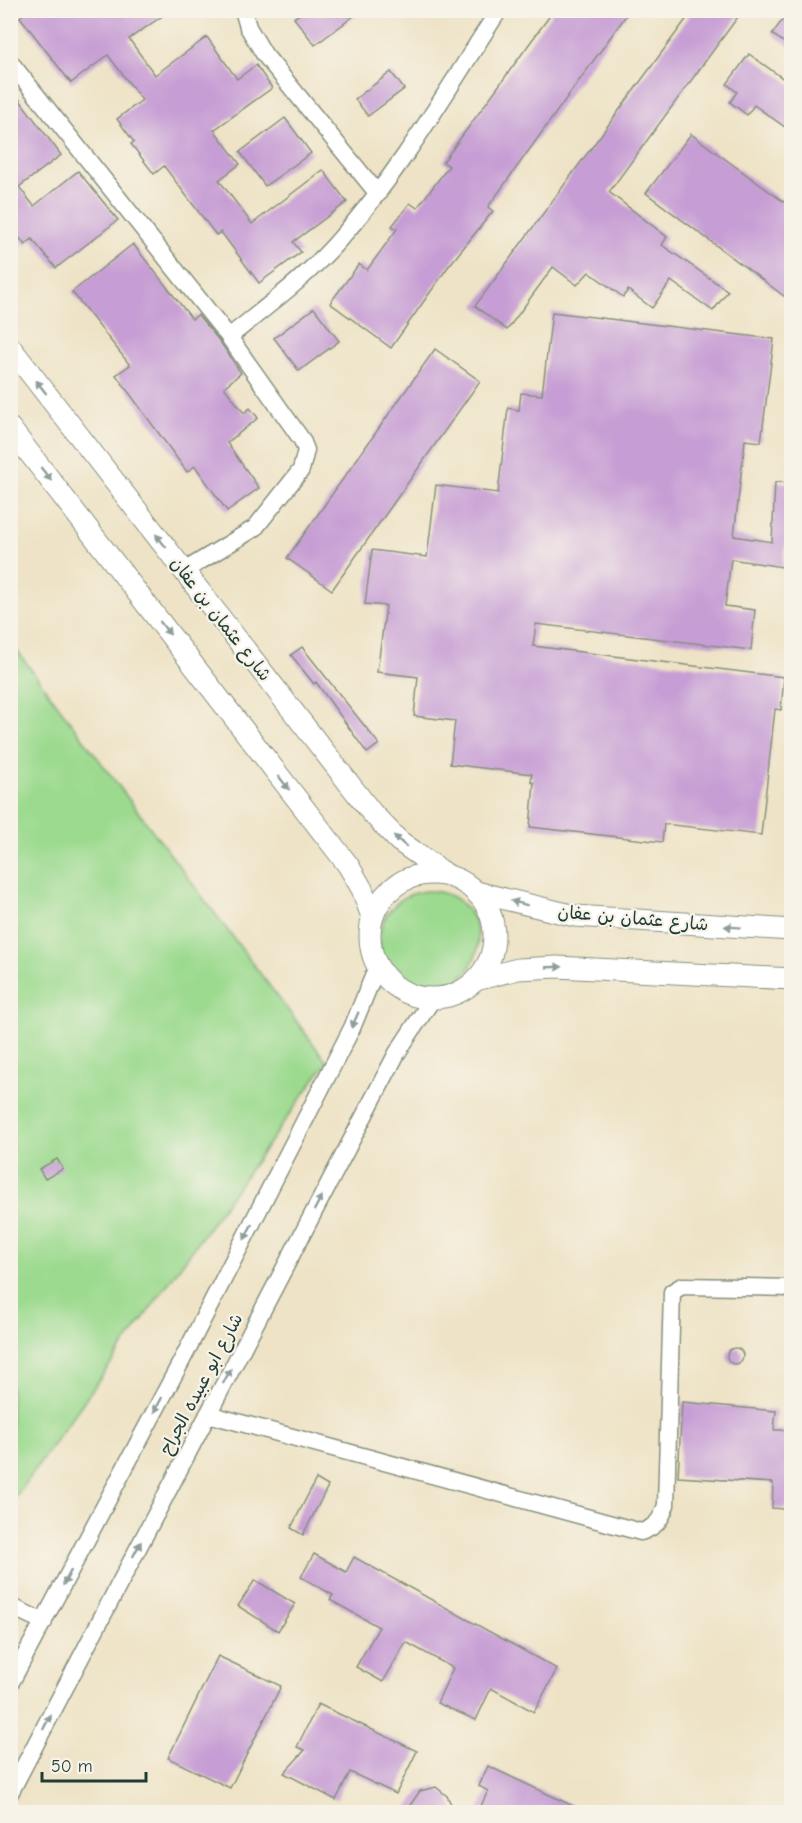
<svg xmlns="http://www.w3.org/2000/svg" width="802" height="1823" viewBox="0 0 802 1823" font-family="'Comic Neue','Playpen Sans Arabic',sans-serif">
	<rect width="100%" height="100%" fill="#f7f3e8"/>
	<filter id="ink" filterUnits="userSpaceOnUse"><feTurbulence type="fractalNoise" baseFrequency=".0167" numOctaves="2"/><feDisplacementMap in="SourceGraphic" scale="12" xChannelSelector="R" yChannelSelector="G"/><feConvolveMatrix kernelMatrix="1 2 1 2 8 2 1 2 1" color-interpolation-filters="sRGB"/></filter>
	<filter id="wash" filterUnits="userSpaceOnUse"><feTurbulence type="fractalNoise" baseFrequency=".008" numOctaves="4" result="noise"/><feDisplacementMap in="SourceGraphic" scale="24" xChannelSelector="R" yChannelSelector="G"/><feGaussianBlur stdDeviation="1.35" result="paint"/><feColorMatrix in="noise" values="0 0 0 0 0 0 0 0 0 0 0 0 0 0 0 0 0 1.4 0 .05"/><feComposite in="paint" operator="in"/></filter>
	<g filter="url(#wash)">
		<rect width="100%" height="100%" fill="#eee3c6"/>
		<!-- green -->
		<g fill="#9cda8f" stroke="#5e8c62" stroke-width="1.5">
			<path d="M11,643L327,1062L11,1503Z"/>
			<circle cx="429" cy="940" r="49"/>
		</g>
		<g id="blocks">
			<!-- building -->
			<g fill="#c69dd4">
				<path d="M28,10H171L129,39L155,75L207,37L237,79L256,65L272,88L214,130L240,164L219,180L252,224L323,170L347,202L293,242L301,252L259,283L221,232L216,235L164,166L154,174L131,144L134,142L117,119L142,100L108,55L71,83L20,17Z"/>
				<path d="M305,10H362L315,45L294,18Z"/>
				<path d="M554,10H630L488,207L493,211L448,267L391,348L330,303L359,264L367,270L397,229L392,226L410,203L417,208L449,166L443,162Z"/>
				<path d="M693,10H743L609,192L667,237L662,245L728,291L713,311L671,281L652,308L628,290L623,297L589,272L577,285L553,267L507,330L475,306Z"/>
				<path d="M790,10H792V48L772,34Z"/>
				<path d="M749,54L792,85V132L754,105L747,115L730,102L737,92L727,84Z"/>
				<path d="M391,72L404,89L368,116L355,99Z"/>
				<path d="M10,87L61,155L19,187L34,206L78,171L118,220L56,268L32,239L25,245L10,226Z"/>
				<path d="M285,118L311,153L265,186L240,152Z"/>
				<path d="M691,134L792,208V302L646,193Z"/>
				<path d="M133,244L192,319L198,315L221,343L241,373L224,387L244,413L250,408L258,418L227,443L259,488L227,511L195,466L187,472L116,375L130,365L72,292Z"/>
				<path d="M314,308L339,341L299,371L274,338Z"/>
				<path d="M552,312L774,339L761,442L745,440L734,536L772,542L775,482L792,483V530H788L782,567L731,559L725,606L755,610L751,650L536,624L533,646L784,677L781,710L775,709L761,835L664,824L662,842L530,827L534,783L531,782L532,774L450,764L455,721L414,716L418,677L377,672L386,606L365,604L372,550L427,557L436,485L498,493L508,408L519,410L521,393L542,395Z"/>
				<path d="M435,349L480,381L332,590L287,558Z"/>
				<path d="M302,647L379,744L367,753L316,682L314,684L291,655Z"/>
				<path d="M57,1159L63,1169L45,1179L39,1169Z"/>
				<circle cx="735" cy="1356" r="8"/>
				<path d="M682,1402L776,1411L774,1430H792L789,1505L784,1509L772,1508L773,1483L678,1477Z"/>
				<path d="M316,1479L328,1486L303,1535L291,1528Z"/>
				<path d="M314,1554L346,1572L354,1557L557,1669L534,1712L491,1688L476,1720L437,1703L453,1668L406,1642L383,1682L356,1667L379,1627L330,1600L333,1595L301,1577Z"/>
				<path d="M255,1580L295,1604L278,1631L238,1606Z"/>
				<path d="M218,1656L281,1686L230,1788L168,1758Z"/>
				<path d="M318,1704L417,1751L396,1794L350,1772L336,1800L284,1773L305,1750L297,1747Z"/>
				<path d="M488,1766L586,1812H478L488,1791L479,1786Z"/>
				<path d="M436,1787L447,1796L455,1812H414L408,1808L420,1791Z"/>
			</g>
		</g>
	</g>
	<g filter="url(#ink)">
		<use href="#blocks" fill-opacity="0" stroke="#86907d" stroke-width="1.5"/>
		<g fill="none" stroke-linecap="round" stroke-linejoin="round">
			<defs>
				<g id="minor">
					<path d="M243,10L248,27L264,54L378,194"/>
					<path d="M10,62L229,337C267,306 307,277 339,240C401,171 448,88 499,10"/>
					<path d="M184,571L255,528L301,470L306,450L302,440L229,337"/>
					<path d="M208,1414L641,1532C656,1527 661,1520 666,1505L672,1292L682,1286L792,1288"/>
					<path d="M10,1606L44,1622"/>
					<path d="M10,1684L181,1362L352,1028L377,967"/>
					<path d="M10,1793L397,1053L433,998"/>
				</g>
				<g id="major">
					<path d="M10,347L372,813L399,841L447,875"/>
					<path d="M10,428L348,865L362,889L372,917"/>
					<circle cx="432" cy="936" r="62"/>
					<path d="M476,892L575,916L792,930"/>
					<path d="M476,980L518,969L557,967L792,979"/>
				</g>
			</defs>
			<!-- minor casing -->
			<use href="#minor" stroke="#86907d" stroke-width="19"/>
			<!-- major casing -->
			<use href="#major" stroke="#86907d" stroke-width="23"/>
			<!-- minor -->
			<use href="#minor" stroke="#fff" stroke-width="16"/>
			<!-- major -->
			<use href="#major" stroke="#fff" stroke-width="21"/>
		</g>
		<!-- one-way arrows -->
		<defs><path id="oneway-solid" d="M-6-.8H1V-3.2L6.5 0L1 3.2V.8H-6Z" transform="scale(1.5)"/></defs>
		<g fill="#8f9e9a">
			<use href="#oneway-solid" transform="translate(41 387) rotate(-128)"/>
			<use href="#oneway-solid" transform="translate(46 474) rotate(52)"/>
			<use href="#oneway-solid" transform="translate(161 541) rotate(-128)"/>
			<use href="#oneway-solid" transform="translate(165 628) rotate(52)"/>
			<use href="#oneway-solid" transform="translate(284 783) rotate(52)"/>
			<use href="#oneway-solid" transform="translate(400 841) rotate(-138)"/>
			<use href="#oneway-solid" transform="translate(519 903) rotate(-165)"/>
			<use href="#oneway-solid" transform="translate(733 927) rotate(-176)"/>
			<use href="#oneway-solid" transform="translate(554 967) rotate(-2)"/>
			<use href="#oneway-solid" transform="translate(355 1020) rotate(114)"/>
			<use href="#oneway-solid" transform="translate(318 1203) rotate(-62)"/>
			<use href="#oneway-solid" transform="translate(248 1232) rotate(117)"/>
			<use href="#oneway-solid" transform="translate(227 1376) rotate(-62)"/>
			<use href="#oneway-solid" transform="translate(158 1405) rotate(118)"/>
			<use href="#oneway-solid" transform="translate(137 1549) rotate(-62)"/>
			<use href="#oneway-solid" transform="translate(67 1578) rotate(118)"/>
			<use href="#oneway-solid" transform="translate(47 1722) rotate(-62)"/>
		</g>
	</g>
	<g text-anchor="middle" stroke-width="4.5" stroke-linejoin="round" paint-order="stroke">
		<!-- street labels -->
		<g font-size="18" fill="#1f3d34" stroke="#f7f3e8">
			<text transform="translate(221 619) rotate(52)" y="6">شارع عثمان بن عفان</text>
			<text transform="translate(633 918) rotate(5)" y="6">شارع عثمان بن عفان</text>
			<text transform="translate(201 1384) rotate(-62)" y="6">شارع ابو عبيده الجراح</text>
		</g>
	</g>
	<!-- margin -->
	<rect width="802" height="1823" fill="none" stroke="#f7f3e8" stroke-width="36"/>
	<!-- scale -->
	<path d="M42 1772v9h104v-9" fill="none" stroke="#1f3d34" stroke-width="3"/>
	<text x="51" y="1772" font-size="18" fill="#1f3d34" stroke="#f7f3e8" stroke-width="4.5" paint-order="stroke">50 m</text>
</svg>
